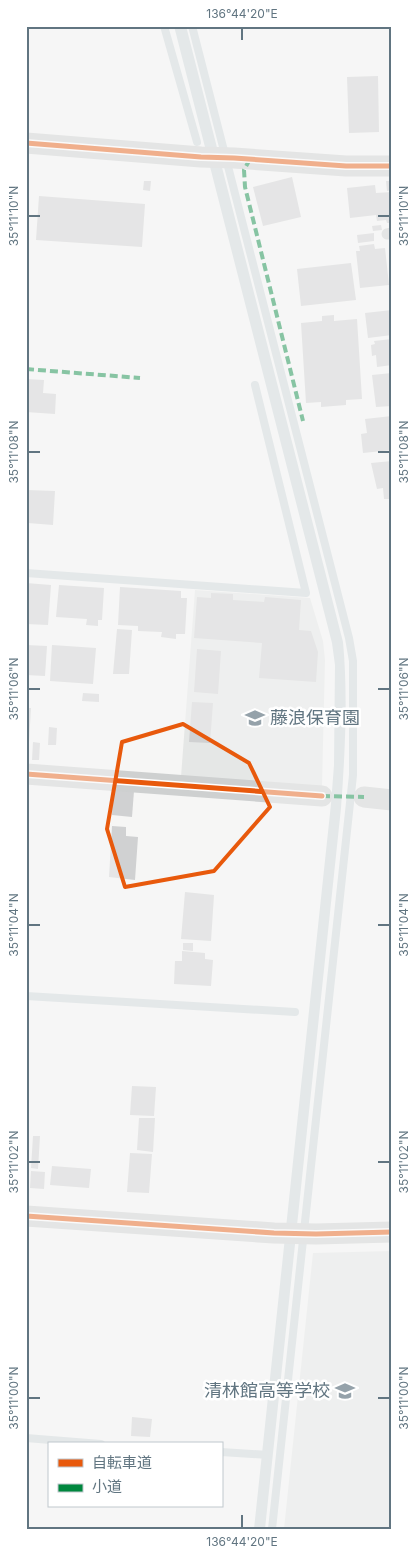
<svg xmlns="http://www.w3.org/2000/svg" width="418" height="1555" viewBox="0 0 418 1555" font-family="Inter,'Noto Sans JP',sans-serif">
	<rect width="100%" height="100%" fill="#f6f6f5"/>
	<!-- built -->
	<g fill="#e5e7e6">
		<path d="M195,590L310,598L323,641L325,660L322,787L181,777Z"/>
		<path d="M392,1251V1529H284L313,1253Z"/>
	</g>
	<!-- water -->
	<path fill="#ced7da" d="M174,26H186L343,642C348,696 345,754 341,808L265,1529H254L331,804L334,765L335,665L332,643Z"/>
	<g fill="none" stroke-linecap="round" stroke-linejoin="round">
		<!-- stream -->
		<g stroke="#ced7da" stroke-width="8">
			<path d="M164,26L197,142"/>
			<path d="M192,26L349,638L353,661V775L272,1529"/>
			<path d="M26,573L306,593L255,385"/>
			<path d="M26,996L295,1012"/>
			<path d="M26,1438L101,1444"/>
			<path d="M221,1452L268,1455"/>
		</g>
	</g>
	<!-- building -->
	<g fill="#d0d1d2">
		<path d="M378,76L379,132L349,133L347,77Z"/>
		<path d="M392,97V111H389V98Z"/>
		<path d="M292,177L301,217L263,226L253,187Z"/>
		<path d="M144,181H151L150,191L143,190Z"/>
		<path d="M386,181H392V190L387,191Z"/>
		<path d="M375,185L376,193L392,192V225L390,226L389,223H387L386,220L377,221L376,215L350,218L347,188Z"/>
		<path d="M39,196L145,204L142,247L36,240Z"/>
		<path d="M381,225L382,230L373,231L372,226Z"/>
		<path d="M374,233V241L358,243L357,235Z"/>
		<path d="M374,244L375,249L385,248L389,285L360,288L356,251H360L359,246Z"/>
		<path d="M351,263L356,300L301,306L297,269Z"/>
		<path d="M392,310V335L368,338L365,313Z"/>
		<path d="M334,315V321L357,319L362,399L346,400V405L321,407V402L306,403L301,323L322,321V316Z"/>
		<path d="M392,339V365L377,367L376,355L372,356L371,345L375,344L374,341Z"/>
		<path d="M392,373V406L376,407L372,375Z"/>
		<path d="M26,379L44,380L43,393L56,394L55,414L26,412Z"/>
		<path d="M392,416V450L363,453L361,434L367,433L365,419Z"/>
		<path d="M392,461V499H384L383,488L377,489L371,463Z"/>
		<path d="M26,490L55,491L53,525L28,523V530H26Z"/>
		<path d="M26,583L51,585L48,625L26,624Z"/>
		<path d="M59,585L104,588L102,620H98V626L86,625L87,619L56,617Z"/>
		<path d="M120,587L181,591V598H187L185,634H176V639L161,637L162,632L138,631V626L118,625Z"/>
		<path d="M211,593L233,594V600L264,602L265,597L301,600L299,630L311,631L318,652L316,682L259,678L262,643L194,638L197,597L211,598Z"/>
		<path d="M117,629L132,630L129,674H113Z"/>
		<path d="M26,645L47,646L45,676L26,675Z"/>
		<path d="M52,645L96,648L93,684L50,681Z"/>
		<path d="M197,649L221,651L218,694L194,692Z"/>
		<path d="M83,693L99,694V702L82,701Z"/>
		<path d="M192,702L213,703L210,743L189,742Z"/>
		<path d="M26,708H31L29,742H26Z"/>
		<path d="M49,727L57,728L56,745H48Z"/>
		<path d="M33,742L40,743L39,760H32Z"/>
		<path d="M113,789L134,791L132,817L112,815Z"/>
		<path d="M112,826L126,827V836L138,837L135,880L109,877Z"/>
		<path d="M185,892L214,895L211,941L181,939Z"/>
		<path d="M183,943H193V951L183,950Z"/>
		<path d="M182,951L205,953V959L213,960L211,986L174,984L175,961H182Z"/>
		<path d="M132,1086L156,1087L154,1116L130,1115Z"/>
		<path d="M139,1118H155L153,1152L137,1150Z"/>
		<path d="M33,1136H40L38,1169L31,1168Z"/>
		<path d="M130,1153L152,1154L149,1193L127,1192Z"/>
		<path d="M52,1166L91,1169L89,1188L50,1185Z"/>
		<path d="M31,1171L45,1172L44,1189L30,1188Z"/>
		<path d="M132,1417L152,1419L150,1437L131,1436Z"/>
	</g>
	<g fill="none" stroke-linecap="round" stroke-linejoin="round">
		<!-- lane -->
		<path stroke="#ced0d0" stroke-width="11" d="M387,234L392,233"/>
		<!-- street -->
		<g stroke="#ced0d0" stroke-width="21">
			<path d="M26,143L201,157L234,158L346,166H392"/>
			<path d="M26,774L322,796"/>
			<path d="M364,797L392,800"/>
			<path d="M26,1216L274,1233L316,1234L392,1232"/>
		</g>
		<!-- quiet -->
		<g stroke="#00873e" stroke-width="4" stroke-dasharray="8 4" stroke-linecap="butt">
			<path d="M250,159L244,170L245,187L303,421"/>
			<path d="M26,369L140,378"/>
			<path d="M322,796L364,797"/>
		</g>
		<defs>
			<g id="cycleway">
				<path d="M26,143L201,157L234,158L346,166H392"/>
				<path d="M26,774L322,796"/>
				<path d="M26,1216L274,1233L316,1234L392,1232"/>
			</g>
		</defs>
		<!-- cycleway casing -->
		<use href="#cycleway" stroke="#fff" stroke-width="8"/>
		<!-- cycleway -->
		<use href="#cycleway" stroke="#e8590c" stroke-width="5"/>
	</g>
	<!-- marked area -->
	<path d="M0 0H418V1555H0ZM183,724L249,763L270,807L214,871L125,887L107,829L122,742Z" fill="#f6f6f5" fill-opacity=".55" fill-rule="evenodd"/>
	<path fill="none" stroke="#e8590c" stroke-width="4" stroke-linejoin="round" d="M183,724L249,763L270,807L214,871L125,887L107,829L122,742Z"/>
	<!-- ticks -->
	<path fill="none" stroke="#617581" stroke-width="2" d="M242,28V40M28,216H40M378,216H390M28,452H40M378,452H390M28,689H40M378,689H390M28,925H40M378,925H390M28,1162H40M378,1162H390M28,1398H40M378,1398H390M242,1515V1528"/>
	<!-- icons -->
	<defs>
		<symbol id="school-bare" viewBox="-9 -9 18 18"><path d="M0-5L7-2L0 1L-7-2ZM-4 1L0 2.5L4 1V4Q0 6-4 4Z" fill="#95a2aa" stroke="#fff" stroke-width="2.5" paint-order="stroke"/></symbol>
	</defs>
	<g fill-rule="evenodd">
		<use href="#school-bare" x="241" y="704" width="28" height="28"/>
		<use href="#school-bare" x="331" y="1377" width="28" height="28"/>
	</g>
	<g text-anchor="middle" stroke-width="5" stroke-linejoin="round" paint-order="stroke">
		<!-- poi labels -->
		<g font-size="18" fill="#617581" stroke="#fff" text-anchor="start">
			<text x="270" y="724">藤浪保育園</text>
			<text x="330" y="1397" text-anchor="end">清林館高等学校</text>
		</g>
	</g>
	<!-- border -->
	<rect width="418" height="1555" fill="none" stroke="#ffffff" stroke-width="55"/>
	<!-- legend -->
	<rect x="48" y="1442" width="175" height="65" fill="#ffffff" stroke="#c0c8cd"/>
	<rect x="58" y="1459" width="25" height="8" fill="#e8590c" stroke="#c0c8cd"/>
	<text x="92" y="1468" font-size="15" fill="#617581">自転車道</text>
	<rect x="58" y="1484" width="25" height="8" fill="#00873e" stroke="#c0c8cd"/>
	<text x="92" y="1492" font-size="15" fill="#617581">小道</text>
	<rect x="28" y="28" width="362" height="1500" fill="none" stroke="#617581" stroke-width="2"/>
	<g font-size="12" text-anchor="middle" fill="#617581">
		<text x="242" y="18">136°44'20"E</text>
		<text transform="translate(14 216) rotate(-90)" y="4">35°11'10"N</text>
		<text transform="translate(404 216) rotate(-90)" y="4">35°11'10"N</text>
		<text transform="translate(14 452) rotate(-90)" y="4">35°11'08"N</text>
		<text transform="translate(404 452) rotate(-90)" y="4">35°11'08"N</text>
		<text transform="translate(14 689) rotate(-90)" y="4">35°11'06"N</text>
		<text transform="translate(404 689) rotate(-90)" y="4">35°11'06"N</text>
		<text transform="translate(14 925) rotate(-90)" y="4">35°11'04"N</text>
		<text transform="translate(404 925) rotate(-90)" y="4">35°11'04"N</text>
		<text transform="translate(14 1162) rotate(-90)" y="4">35°11'02"N</text>
		<text transform="translate(404 1162) rotate(-90)" y="4">35°11'02"N</text>
		<text transform="translate(14 1398) rotate(-90)" y="4">35°11'00"N</text>
		<text transform="translate(404 1398) rotate(-90)" y="4">35°11'00"N</text>
		<text x="242" y="1546">136°44'20"E</text>
	</g>
</svg>
